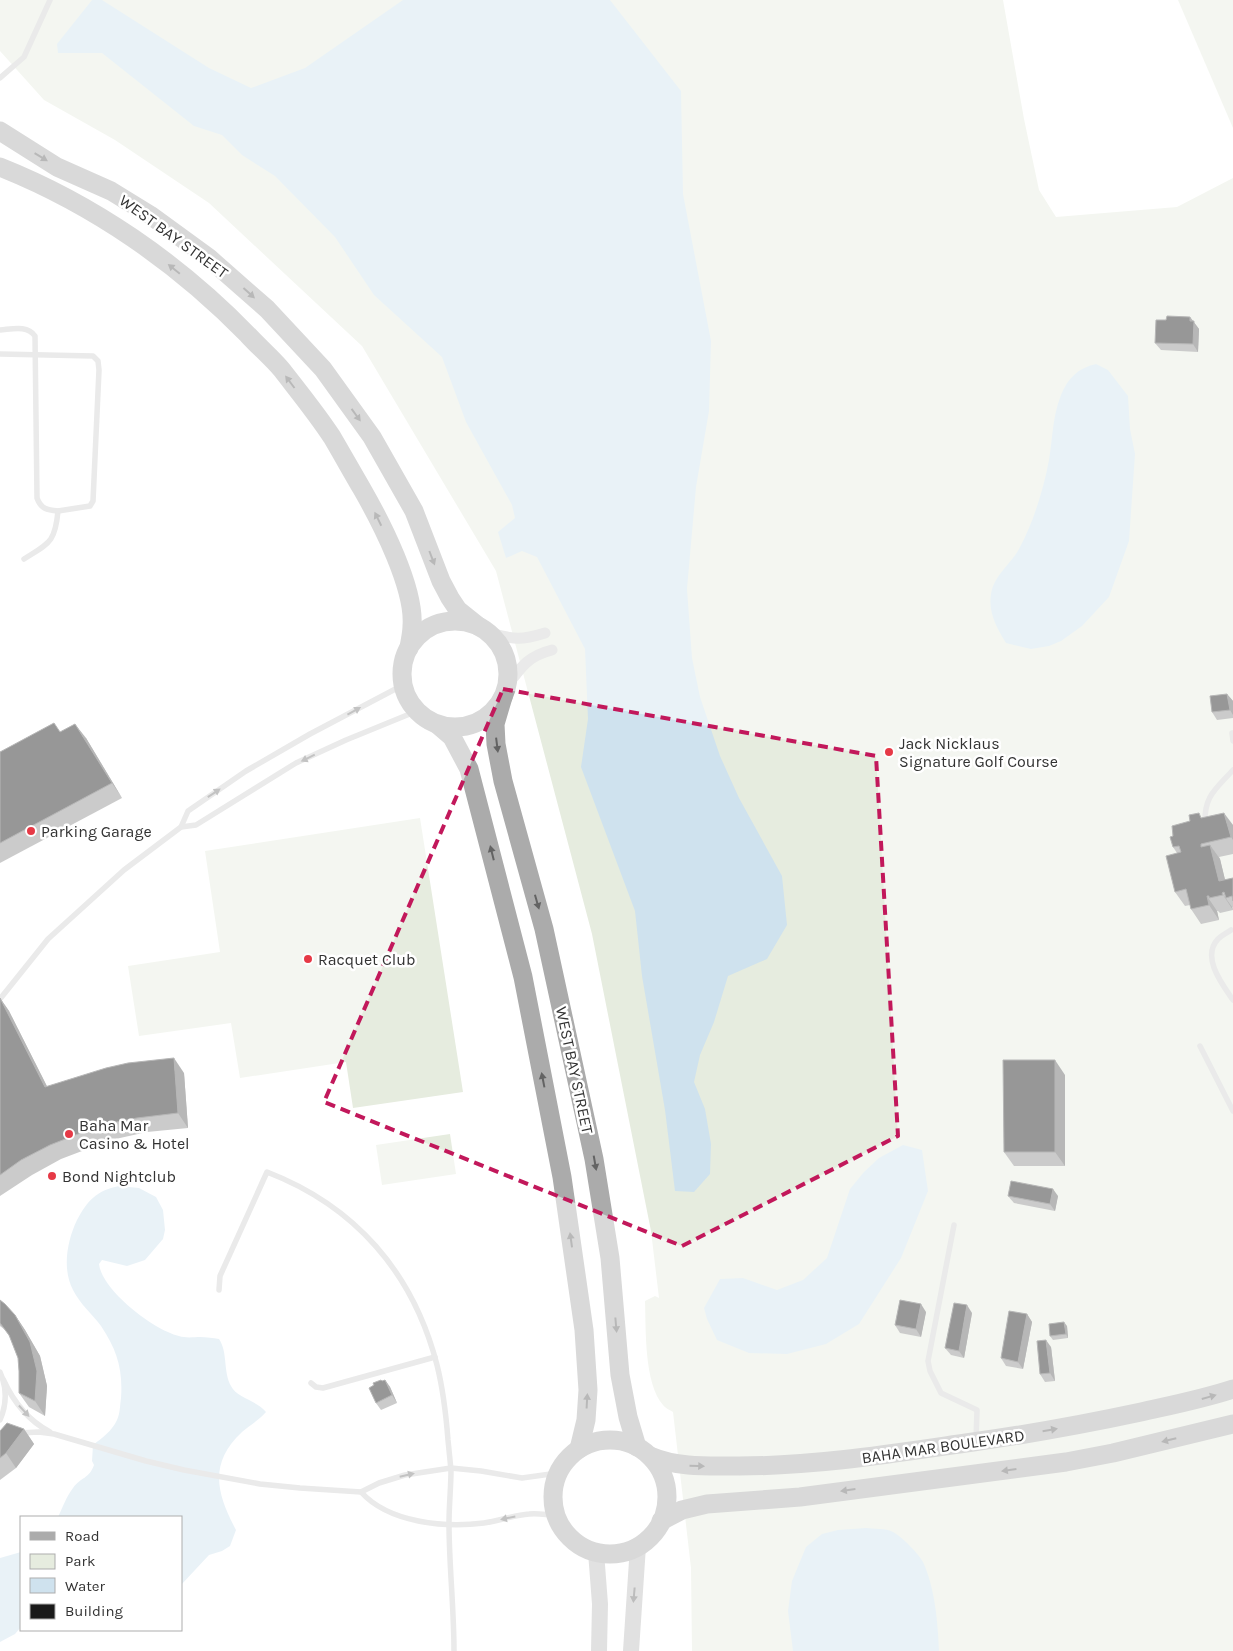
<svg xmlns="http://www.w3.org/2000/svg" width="1233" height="1651" viewBox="0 0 1233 1651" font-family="Karla,sans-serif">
	<rect width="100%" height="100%" fill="#fff"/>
	<!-- green -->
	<g fill="#e6ecdf">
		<path d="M0,0H1003L1024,119L1039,190L1056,217L1177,207L1233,178V1651H692L691,1568L673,1412C670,1410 665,1408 663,1405C644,1383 646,1330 645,1301L655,1296L659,1298L651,1231L592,934L496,571L362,346L209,203L115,140L44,100L0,51Z"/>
		<path d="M1178,0H1233V128Z"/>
		<path d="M420,818L463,1092L353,1108L346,1062L240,1078L231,1023L139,1036L128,966L220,952L205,851Z"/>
		<path d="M450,1134L456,1174L382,1185L376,1145Z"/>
	</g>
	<!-- water -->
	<g fill="#cfe2ee">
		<path d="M92,0H102L209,68L251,88L305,68L403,0H610L681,91L683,194L711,341L709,411L696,487L687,589L692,658L700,697L720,756L739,798L782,876L787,925L767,959L728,976L714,1022L700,1055L694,1082L705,1109L711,1144L710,1174L694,1192L675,1191L665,1110L642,976L635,911L581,767L588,719L585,649L537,557L522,551L506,558L498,532L515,518L512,505L466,422L442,357L374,295L335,237L275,176L242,155L222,135L194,126L102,53H58L57,44Z"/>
		<path d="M1096,364L1108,370L1128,396L1130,429L1135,454L1129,541L1109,597L1082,626L1061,641L1049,646L1031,649L1006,643C997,628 988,613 991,594C994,575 1010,565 1019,549C1032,525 1041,497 1047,470C1053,445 1051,420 1061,395C1068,378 1078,368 1096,364Z"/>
		<path d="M903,1145L922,1150L928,1191L901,1258L859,1324L826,1344L787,1354L749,1353L717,1340L707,1319L704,1308L720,1279L743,1278L777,1290L803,1280L827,1258L850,1189L864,1172L879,1158Z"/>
		<path d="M119,1186L139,1188L156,1197L163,1210L165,1230L163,1239L145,1260L127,1266L102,1260L99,1264C102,1291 158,1334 184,1337C189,1338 195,1337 200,1337C207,1337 213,1338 219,1339C228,1352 223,1372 231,1386C237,1398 256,1400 266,1412C259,1420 250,1425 242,1432C208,1464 217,1494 236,1530L230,1546L222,1551L209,1555L181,1585V1517H58C63,1507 66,1497 73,1488C81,1477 89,1479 94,1465L92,1461L93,1445C102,1438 112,1431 117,1420C120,1414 120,1405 121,1398C123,1369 117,1350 101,1326C92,1314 80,1304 73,1290C62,1269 67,1241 77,1220C88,1200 96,1191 119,1186Z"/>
		<path d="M866,1528C874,1529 886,1528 893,1532C902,1537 918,1553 923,1562C935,1588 938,1623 939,1651H793L788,1611L792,1581L806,1547L822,1534L838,1530Z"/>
		<path d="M21,1552V1627L15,1634L0,1642V1558Z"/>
	</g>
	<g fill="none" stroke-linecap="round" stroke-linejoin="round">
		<!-- lane -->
		<g stroke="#d0d0d0" stroke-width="5.5">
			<path d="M0,78L24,57L50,0"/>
			<path d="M0,330C13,329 27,325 35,336L37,498C41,509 47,510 58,511C55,543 49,543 24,559"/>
			<path d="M0,354L93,356L98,361L99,370L93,501L90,506L58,511"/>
			<path d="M1232,733L1233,741"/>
			<path d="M1205,824C1204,796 1215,790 1233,770"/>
			<path d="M181,827L188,811L246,771L310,734L403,685"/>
			<path d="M1231,930C1227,933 1222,935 1218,939C1201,957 1222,984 1233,1000"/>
			<path d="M0,999L48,939L124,870L181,827L196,825L296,763L346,740L417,711"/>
			<path d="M1200,1046L1233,1111"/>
			<path d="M954,1225L928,1361L930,1371L941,1393L977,1410L976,1440"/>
			<path d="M219,1290L220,1276L267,1172C355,1206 413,1272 437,1365C443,1389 446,1414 448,1440C449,1450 450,1460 451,1470C451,1487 449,1505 449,1523C449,1565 454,1608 454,1651"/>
			<path d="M0,1372C7,1388 7,1404 0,1420"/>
			<path d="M3,1379C13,1401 29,1421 50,1432"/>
			<path d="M311,1383L316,1387L323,1388L435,1357"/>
			<path d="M19,1433L39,1432L54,1434L146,1461L184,1470L260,1484L300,1488L361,1492L379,1483L405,1475L451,1468L481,1471L522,1478L558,1473"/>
			<path d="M361,1492C389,1523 445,1528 484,1523C499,1521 514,1515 529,1514C538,1513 548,1515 556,1515"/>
		</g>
		<!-- street -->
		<g stroke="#d0d0d0" stroke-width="11">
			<path d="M488,633C514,639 519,641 545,633"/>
			<path d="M507,686C521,667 528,656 552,650"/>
		</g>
		<!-- secondary -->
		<g stroke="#bdbdbd" stroke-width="16">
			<path d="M596,1552L600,1604L599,1651"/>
			<path d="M631,1651L638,1546"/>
		</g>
		<!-- primary -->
		<g stroke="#ababab" stroke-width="19">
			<path d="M0,131L57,167L111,191L150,215L209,258L267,309L323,369L372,437L414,511L441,581L450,598L458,610L478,626"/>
			<path d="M0,167C93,204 178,263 248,335C259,347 272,358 282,370C299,392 317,414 332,437C342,454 352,472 362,489C381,522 415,588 412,626C412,633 410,641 409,648"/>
			<circle cx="455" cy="674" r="53"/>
			<path d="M503,697L495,724L496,744L503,781L544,929L594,1159L610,1258L620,1375L628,1417L637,1447"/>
			<path d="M438,725L452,737L469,769L523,977L562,1177L584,1330L588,1390L586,1420L579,1449"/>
			<circle cx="610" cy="1497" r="57"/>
			<path d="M650,1456C678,1468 709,1466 739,1466C818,1466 896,1453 973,1442C1030,1434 1085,1424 1141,1412C1172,1405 1203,1399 1233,1389"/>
			<path d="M661,1521L682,1510L707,1504L800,1497L1066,1462L1113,1453L1233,1424"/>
		</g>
	</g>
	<!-- wall -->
	<g fill="#8c8c8c">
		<path d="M1190,317L1199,329L1198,352L1161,350L1155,343L1166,320Z"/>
		<path d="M1227,694L1233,701V718L1217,720L1212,712Z"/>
		<path d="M60,732L86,738L122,798L0,863V752Z"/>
		<path d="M1203,818L1233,825V854L1219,857L1220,859L1225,880L1233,878V908L1232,907L1233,910L1220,913L1218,911H1217L1219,920L1201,924L1191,909L1190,905L1185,906L1175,892L1177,853L1173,847V836Z"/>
		<path d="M0,998L9,1011L47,1087L184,1073L188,1128L147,1132L111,1140L61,1159L32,1175L0,1196Z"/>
		<path d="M1065,1075V1166H1014L1004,1152Z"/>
		<path d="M1008,1196H1058L1055,1211L1014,1203Z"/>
		<path d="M0,1300L15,1315L25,1330L40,1356L47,1386L45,1416L29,1407L19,1393V1371L18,1358L10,1337L4,1329L0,1326Z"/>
		<path d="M926,1312L921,1337L900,1333L895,1325Z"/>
		<path d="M972,1313L964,1358L951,1355L945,1348Z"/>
		<path d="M1027,1314L1032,1322L1023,1369L1006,1366L1001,1358Z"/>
		<path d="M1067,1326L1068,1338L1053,1340L1050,1336Z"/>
		<path d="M1051,1347L1055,1381L1045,1382L1040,1374Z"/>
		<path d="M385,1380L390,1387L397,1403L381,1410L376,1403L374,1385Z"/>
		<path d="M24,1429L34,1444L16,1468L0,1480V1431Z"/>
	</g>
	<!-- shaded-wall -->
	<g fill="#5f5f5f">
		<path d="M1190,317L1199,329L1198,352L1193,344L1190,321Z"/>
		<path d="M1227,694L1233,701V715L1230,710Z"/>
		<path d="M75,724L86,738L122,798L112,783Z"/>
		<path d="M1224,813L1233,825V840L1231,837Z"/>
		<path d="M1210,845L1220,859L1229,896L1219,881Z"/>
		<path d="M1222,893L1232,907L1233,910L1223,895Z"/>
		<path d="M1207,896L1217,911L1219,920L1209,905Z"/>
		<path d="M0,998L9,1011L55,1102L45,1087Z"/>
		<path d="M174,1058L184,1073L188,1128L178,1113Z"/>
		<path d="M1055,1060L1065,1075V1166L1055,1152Z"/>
		<path d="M1053,1189L1058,1196L1055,1211L1050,1204Z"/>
		<path d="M921,1304L926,1312L921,1337L916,1329Z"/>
		<path d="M967,1305L972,1313L964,1358L959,1351Z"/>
		<path d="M1027,1314L1032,1322L1023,1369L1018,1362Z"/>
		<path d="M15,1315L25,1330L40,1356L47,1386L45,1416L35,1401Z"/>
		<path d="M1064,1322L1067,1326L1068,1338L1066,1334Z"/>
		<path d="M1046,1340L1051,1347L1055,1381L1050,1373Z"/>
		<path d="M385,1380L390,1387L397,1403L392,1395Z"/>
		<path d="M24,1429L34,1444L16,1468L6,1453Z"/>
	</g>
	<!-- building -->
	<g fill="#1a1a1a" stroke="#5f5f5f">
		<path d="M1167,316L1190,317V321H1194L1193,344L1155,343L1156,320H1166Z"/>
		<path d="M1227,694L1230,710L1212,712L1210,696Z"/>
		<path d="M54,723L60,732L75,724L112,783L0,843V752Z"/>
		<path d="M1199,813L1201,818L1224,813L1231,837L1201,844V847L1210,845L1219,881L1233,878V901L1232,896L1226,898L1224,892L1222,893L1223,895L1209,898V896H1207L1209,905L1191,909L1186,889L1175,892L1166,856L1181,852L1179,846L1173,847L1170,837L1173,836L1172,826L1190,821L1189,815Z"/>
		<path d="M0,998L45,1087L106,1068L128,1063L174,1058L178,1113L137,1118L101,1125L50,1145L21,1160L0,1175Z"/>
		<path d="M1003,1060H1055V1152H1004Z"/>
		<path d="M1011,1181L1053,1189L1050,1204L1008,1196Z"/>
		<path d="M0,1300L5,1304L15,1315L30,1342L37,1371L35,1401L19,1393V1371L18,1358L9,1335L0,1323Z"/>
		<path d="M900,1300L921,1304L916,1329L895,1325Z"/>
		<path d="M954,1303L967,1305L959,1351L945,1348Z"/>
		<path d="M1009,1311L1027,1314L1018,1362L1001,1358Z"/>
		<path d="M1064,1322L1066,1334L1050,1336L1049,1324Z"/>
		<path d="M1046,1340L1050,1373L1040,1374L1037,1341Z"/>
		<path d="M381,1380L382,1381L385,1380L392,1395L376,1403L369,1388L374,1385L373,1383Z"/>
		<path d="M7,1423L24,1429L6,1453L0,1458V1431Z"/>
	</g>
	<!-- one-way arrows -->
	<defs><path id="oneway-solid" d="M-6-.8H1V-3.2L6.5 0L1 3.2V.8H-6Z" transform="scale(1.25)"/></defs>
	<g fill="#636363">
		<use href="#oneway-solid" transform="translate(41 157) rotate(31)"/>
		<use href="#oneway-solid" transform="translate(174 269) rotate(-141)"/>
		<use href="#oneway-solid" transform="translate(249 293) rotate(42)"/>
		<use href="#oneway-solid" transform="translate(290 382) rotate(-127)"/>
		<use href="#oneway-solid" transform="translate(356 415) rotate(54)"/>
		<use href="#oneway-solid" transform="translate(378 519) rotate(-116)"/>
		<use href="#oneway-solid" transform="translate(432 558) rotate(69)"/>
		<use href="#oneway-solid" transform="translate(497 745) rotate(83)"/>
		<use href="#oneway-solid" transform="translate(492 853) rotate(-104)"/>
		<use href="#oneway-solid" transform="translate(537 902) rotate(74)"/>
		<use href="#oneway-solid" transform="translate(543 1080) rotate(-101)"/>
		<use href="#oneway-solid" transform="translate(595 1163) rotate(80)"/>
		<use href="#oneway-solid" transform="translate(571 1240) rotate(-98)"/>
		<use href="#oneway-solid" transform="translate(616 1325) rotate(85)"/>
		<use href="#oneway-solid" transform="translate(1209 1397) rotate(-16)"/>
		<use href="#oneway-solid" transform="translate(587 1401) rotate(-87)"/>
		<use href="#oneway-solid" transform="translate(1050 1430) rotate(-10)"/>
		<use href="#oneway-solid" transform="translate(1169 1440) rotate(166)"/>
		<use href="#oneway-solid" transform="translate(697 1466) rotate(2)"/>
		<use href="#oneway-solid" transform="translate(1009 1470) rotate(172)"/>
		<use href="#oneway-solid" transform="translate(848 1490) rotate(172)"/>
	</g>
	<g fill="#7a7a7a">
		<use href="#oneway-solid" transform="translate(354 711) rotate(-29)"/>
		<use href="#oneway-solid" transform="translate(308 758) rotate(154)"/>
		<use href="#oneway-solid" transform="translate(214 793) rotate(-34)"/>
		<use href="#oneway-solid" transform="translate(24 1411) rotate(47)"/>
		<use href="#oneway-solid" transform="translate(407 1475) rotate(-13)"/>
		<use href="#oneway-solid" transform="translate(508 1518) rotate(168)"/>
	</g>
	<use fill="#6a6a6a" href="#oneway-solid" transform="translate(634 1595) rotate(95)"/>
	<!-- marked area -->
	<path d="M0 0H1233V1651H0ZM503,689L876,756L898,1136L682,1246L324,1102Z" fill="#fff" fill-opacity=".55" fill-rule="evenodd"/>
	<path fill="none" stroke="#c2185b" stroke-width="4" stroke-dasharray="10 6" stroke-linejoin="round" d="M503,689L876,756L898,1136L682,1246L324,1102Z"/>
	<!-- markers -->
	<g fill="#e63946" stroke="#fff" stroke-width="2">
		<circle cx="889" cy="752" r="5"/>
		<circle cx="31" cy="831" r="5"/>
		<circle cx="308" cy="959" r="5"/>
		<circle cx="69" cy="1134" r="5"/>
		<circle cx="52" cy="1176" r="5"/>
	</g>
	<g text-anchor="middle" stroke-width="5" stroke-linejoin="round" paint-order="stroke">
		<!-- street labels -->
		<g font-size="16" fill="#333" stroke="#fff">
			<text transform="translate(174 236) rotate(36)" y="6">WEST BAY STREET</text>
			<text transform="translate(575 1070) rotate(78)" y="6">WEST BAY STREET</text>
			<text transform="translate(943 1446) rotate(-8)" y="6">BAHA MAR BOULEVARD</text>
		</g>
		<!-- poi labels -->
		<g font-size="16" fill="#333" stroke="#fff" text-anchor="start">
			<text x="899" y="749">Jack Nicklaus<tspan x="899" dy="18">Signature Golf Course</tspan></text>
			<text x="41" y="837">Parking Garage</text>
			<text x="318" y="965">Racquet Club</text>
			<text x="79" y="1131">Baha Mar<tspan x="79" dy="18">Casino &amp; Hotel</tspan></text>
			<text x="62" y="1182">Bond Nightclub</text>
		</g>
	</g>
	<!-- legend -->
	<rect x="20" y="1516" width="162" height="115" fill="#ffffff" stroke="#adadad"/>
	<rect x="30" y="1532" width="25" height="8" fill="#ababab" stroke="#adadad"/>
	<text x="65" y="1541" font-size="15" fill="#333333">Road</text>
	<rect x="30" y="1554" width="25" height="15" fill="#e6ecdf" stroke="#adadad"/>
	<text x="65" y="1566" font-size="15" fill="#333333">Park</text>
	<rect x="30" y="1578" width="25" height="15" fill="#cfe2ee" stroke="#adadad"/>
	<text x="65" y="1591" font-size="15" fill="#333333">Water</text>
	<rect x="30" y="1604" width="25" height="15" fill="#1a1a1a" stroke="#adadad"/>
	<text x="65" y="1616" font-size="15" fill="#333333">Building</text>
</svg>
